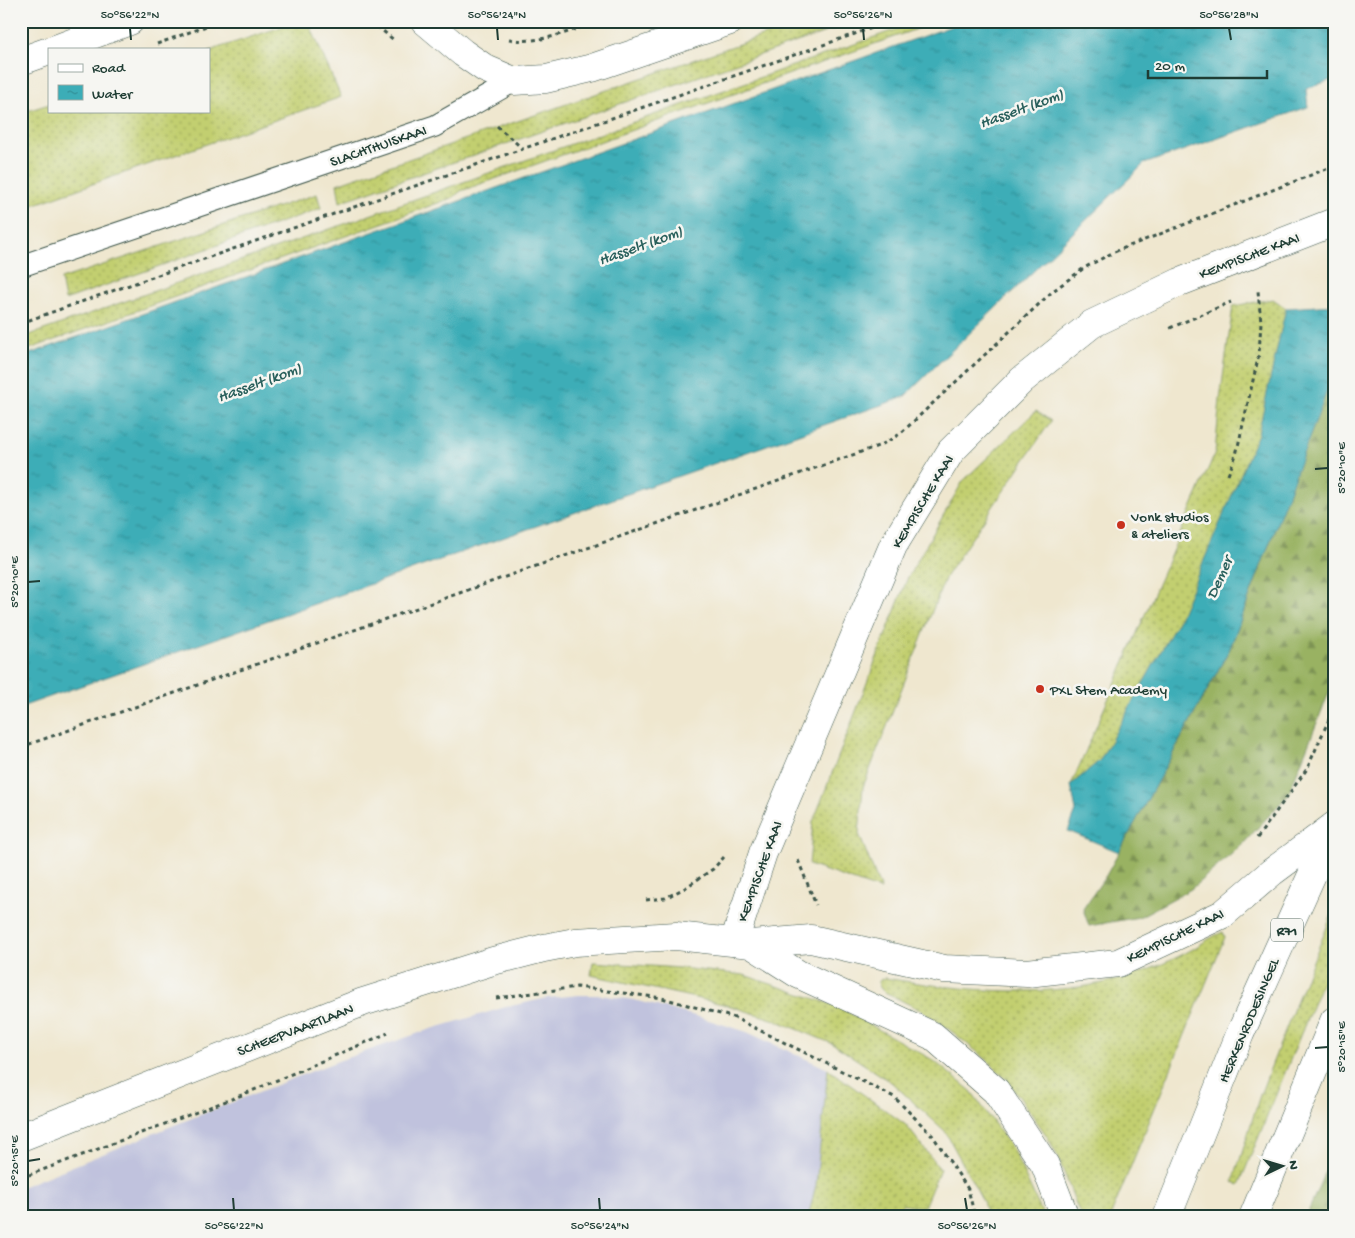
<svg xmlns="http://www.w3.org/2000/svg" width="1355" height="1238" viewBox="0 0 1355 1238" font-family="'Gochi Hand',sans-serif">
	<defs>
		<pattern id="grass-dots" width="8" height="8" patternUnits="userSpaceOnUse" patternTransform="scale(1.25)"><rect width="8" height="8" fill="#c2cf70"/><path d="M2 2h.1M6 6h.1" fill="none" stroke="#9da95d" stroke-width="1.8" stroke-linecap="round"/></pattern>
		<pattern id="forest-firs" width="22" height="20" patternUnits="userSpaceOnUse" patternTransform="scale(1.25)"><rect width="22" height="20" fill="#99b262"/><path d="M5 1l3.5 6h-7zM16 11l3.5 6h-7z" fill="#7c9252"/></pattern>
		<pattern id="water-ripples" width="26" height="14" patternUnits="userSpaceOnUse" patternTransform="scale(1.25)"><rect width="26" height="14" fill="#3cadb7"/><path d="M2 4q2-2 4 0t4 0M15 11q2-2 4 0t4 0" fill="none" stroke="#328e96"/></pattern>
	</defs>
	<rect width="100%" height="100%" fill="#f6f6f2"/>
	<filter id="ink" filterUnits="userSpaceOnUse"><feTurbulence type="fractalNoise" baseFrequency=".02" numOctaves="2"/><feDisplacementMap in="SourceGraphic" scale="10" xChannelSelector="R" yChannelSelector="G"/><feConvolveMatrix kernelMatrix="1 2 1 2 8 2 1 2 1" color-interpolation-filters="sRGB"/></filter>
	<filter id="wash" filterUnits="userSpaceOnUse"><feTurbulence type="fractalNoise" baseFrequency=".0096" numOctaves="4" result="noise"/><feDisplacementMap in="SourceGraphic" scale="20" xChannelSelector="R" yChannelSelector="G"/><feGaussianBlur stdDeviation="1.12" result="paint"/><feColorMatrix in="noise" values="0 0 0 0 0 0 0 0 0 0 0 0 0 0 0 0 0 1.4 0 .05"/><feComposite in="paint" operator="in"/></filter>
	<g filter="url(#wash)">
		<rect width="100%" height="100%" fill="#efe7cf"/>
		<!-- industrial -->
		<path fill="#c0c2dd" d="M579,995H600L634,1000L699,1017L747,1032L828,1069L816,1185L808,1217H21V1187L177,1124L338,1061L428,1030L506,1007L548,998Z"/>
		<!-- grass -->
		<g fill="url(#grass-dots)" stroke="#708652">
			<path d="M299,21H308L341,97L21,209V113L49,104V111H209V51Z"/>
			<path d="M805,21H857L340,202L337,184Z"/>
			<path d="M920,21H939L461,191L452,198L21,352V338Z"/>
			<path d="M317,194L321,208L65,300L61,279Z"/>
			<path d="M1273,299L1286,308L1258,434L1178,621L1100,760L1071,785L1215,453L1220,399L1233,306Z"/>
			<path d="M1036,411L1051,421L946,576L863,787L859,834L881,890L809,865L813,822L908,577L963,481Z"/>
			<path d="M1334,910V953L1239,1185L1233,1182L1260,1095L1299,995Z"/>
			<path d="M1223,932L1225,937L1110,1217H1081L1058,1157L1047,1136L1008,1081L987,1060L954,1033L924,1012L883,991L879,986C878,981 880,979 885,978C965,991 1051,1000 1130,976C1152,969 1173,960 1193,949C1203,943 1212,936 1223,932Z"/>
			<path d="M593,962L680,968L744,975L837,1006L933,1060L971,1091L1012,1148L1044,1217H987L983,1201L945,1131L891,1082L833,1044L775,1020L727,1005L591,975Z"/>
			<path d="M828,1069L906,1125L940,1169L924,1207L902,1205L896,1217H808L816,1185Z"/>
		</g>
		<!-- forest -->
		<g fill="url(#forest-firs)" stroke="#5c784b">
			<path d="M1334,370V680L1288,795L1242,845L1191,889L1139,917L1089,926L1083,909L1107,874L1230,649L1328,388Z"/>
			<path d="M1334,1150V1217H1306Z"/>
		</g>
		<!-- water -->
		<g fill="url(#water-ripples)" stroke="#2e7576">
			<path d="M966,21H1334V79L1306,89L1308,107L1144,164L904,397L21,707V357Z"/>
			<path d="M1334,305V370L1328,388L1230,648L1119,852L1068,831L1076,811L1071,785L1100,760L1178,621L1258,434L1286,308Z"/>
		</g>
	</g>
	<g filter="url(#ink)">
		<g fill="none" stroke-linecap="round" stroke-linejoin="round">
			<defs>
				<path id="service" d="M21,266L435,126L514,81"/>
				<g id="minor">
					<path d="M425,21L463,53L486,69L514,81L546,79L592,68L730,21"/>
					<path d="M55,49L130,21"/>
					<path d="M21,61L49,51"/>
					<path d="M734,942L763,853L893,546L951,451L1022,380L1092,324L1180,282L1334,222"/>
					<path d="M751,944L798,974L933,1036L996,1091L1045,1165L1065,1217"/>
					<path d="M21,1137L363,1002L493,961L544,948L575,942L676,936L751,944L811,939L944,969L1027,973L1118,963L1223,914L1272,872L1334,826"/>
				</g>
				<g id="trunk">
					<path d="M1167,1217L1240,1034L1334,826"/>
					<path d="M1253,1217L1334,1021"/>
				</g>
			</defs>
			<!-- service casing -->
			<use href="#service" stroke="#3e564b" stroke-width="23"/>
			<!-- minor casing -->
			<use href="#minor" stroke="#3e564b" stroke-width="29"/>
			<!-- trunk casing -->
			<use href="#trunk" stroke="#3e564b" stroke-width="29"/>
			<!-- path -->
			<g stroke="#3e564b" stroke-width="3" stroke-dasharray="4 4" stroke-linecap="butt">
				<path d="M371,21L395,41"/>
				<path d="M509,39C539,45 571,31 598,21"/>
				<path d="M157,44L220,21"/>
				<path d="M497,126L523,149"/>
				<path d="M21,323C311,221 602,122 892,21"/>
				<path d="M1170,328L1231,302"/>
				<path d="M1228,475L1236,455L1259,354L1261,322L1258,291"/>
				<path d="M21,747L881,445L900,434L1053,291L1084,268L1114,252L1334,166"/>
				<path d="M1257,838L1307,769L1334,708"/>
				<path d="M798,860L816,905"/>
				<path d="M646,900L665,898L685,888L713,869L724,857"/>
				<path d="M496,998L577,987L662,998L735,1018L894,1097L933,1136L968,1189L975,1217"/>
				<path d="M21,1178L242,1095L388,1033"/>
			</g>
			<!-- service -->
			<use href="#service" stroke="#fff" stroke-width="21"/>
			<!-- minor -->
			<use href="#minor" stroke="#fff" stroke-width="28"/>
			<!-- trunk -->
			<use href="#trunk" stroke="#fff" stroke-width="28"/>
		</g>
	</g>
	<!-- ticks -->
	<path fill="none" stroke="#1f3d34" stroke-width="2" d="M130,28L131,40M497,28L498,40M863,28L864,40M1229,28L1231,40M1315,469L1328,468M28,582L40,581M1315,1048L1328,1047M28,1161L40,1159M233,1198L234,1210M599,1198L600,1210M965,1198L967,1210"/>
	<!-- markers -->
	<g fill="#c8321e" stroke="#f6f6f2" stroke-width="2">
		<circle cx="1121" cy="525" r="5"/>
		<circle cx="1040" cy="689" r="5"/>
	</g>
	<g text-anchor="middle" stroke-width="5" stroke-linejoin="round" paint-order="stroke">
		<!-- shield labels -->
		<rect fill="#f6f6f2" stroke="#60746d" stroke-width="1" x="1271" y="918.5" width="32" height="23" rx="4"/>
		<g font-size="14" font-weight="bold" fill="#1f3d34">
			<text x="1287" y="935">R71</text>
		</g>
		<!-- street labels -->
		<g font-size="15" fill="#1f3d34" stroke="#f6f6f2">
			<text transform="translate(378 145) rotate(-19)" y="5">SLACHTHUISKAAI</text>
			<text transform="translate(1249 255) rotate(-21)" y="5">KEMPISCHE KAAI</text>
			<text transform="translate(922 501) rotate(-59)" y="5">KEMPISCHE KAAI</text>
			<text transform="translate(759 871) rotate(-70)" y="5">KEMPISCHE KAAI</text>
			<text transform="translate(1175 935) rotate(-26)" y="5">KEMPISCHE KAAI</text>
			<text transform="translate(1248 1020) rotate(-67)" y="5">HERKENRODESINGEL</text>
			<text transform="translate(295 1029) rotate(-21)" y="5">SCHEEPVAARTLAAN</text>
		</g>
		<!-- poi labels -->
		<g font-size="15" fill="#1f3d34" stroke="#f6f6f2" text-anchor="start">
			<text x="1131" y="521">Vonk studios<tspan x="1131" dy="17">&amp; ateliers</tspan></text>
			<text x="1050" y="694">PXL Stem Academy</text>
		</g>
		<!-- water labels -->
		<g font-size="16" font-style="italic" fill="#285f5b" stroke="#f6f6f2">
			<text transform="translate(1021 107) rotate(-20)" y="6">Hasselt (kom)</text>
			<text transform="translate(640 244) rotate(-20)" y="6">Hasselt (kom)</text>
			<text transform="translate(259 381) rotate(-20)" y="6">Hasselt (kom)</text>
			<text transform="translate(1218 577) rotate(-66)" y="6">Demer</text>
		</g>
	</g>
	<!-- margin -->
	<rect width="1355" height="1238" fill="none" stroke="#f6f6f2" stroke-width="55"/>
	<!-- legend -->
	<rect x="48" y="48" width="162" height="65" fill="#f6f6f2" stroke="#a0aca6"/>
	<rect x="58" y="64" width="25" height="8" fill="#ffffff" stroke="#a0aca6"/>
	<text x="92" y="72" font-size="15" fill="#1f3d34">Road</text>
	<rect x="58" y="85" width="25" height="15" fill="url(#water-ripples)" stroke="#a0aca6"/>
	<text x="92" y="98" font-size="15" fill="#1f3d34">Water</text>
	<!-- north arrow -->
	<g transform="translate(1282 1166) rotate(85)" stroke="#f6f6f2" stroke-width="4" paint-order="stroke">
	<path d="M0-4L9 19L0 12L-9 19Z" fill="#1f3d34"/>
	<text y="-8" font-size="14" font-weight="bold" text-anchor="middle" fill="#1f3d34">N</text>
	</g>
	<!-- scale -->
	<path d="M1148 70v8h119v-8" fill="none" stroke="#1f3d34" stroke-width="2.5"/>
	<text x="1155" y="70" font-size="15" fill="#1f3d34" stroke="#f6f6f2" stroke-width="4" paint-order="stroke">20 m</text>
	<rect x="28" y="28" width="1300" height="1182" fill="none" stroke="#1f3d34" stroke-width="2"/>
	<g font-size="12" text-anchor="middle" fill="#1f3d34">
		<text x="130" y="18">50°56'22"N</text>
		<text x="497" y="18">50°56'24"N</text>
		<text x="863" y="18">50°56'26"N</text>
		<text x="1229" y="18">50°56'28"N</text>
		<text transform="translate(1341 468) rotate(-90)" y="4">5°20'10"E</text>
		<text transform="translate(14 582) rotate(-90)" y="4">5°20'10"E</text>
		<text transform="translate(1341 1047) rotate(-90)" y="4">5°20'15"E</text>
		<text transform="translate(14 1161) rotate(-90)" y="4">5°20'15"E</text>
		<text x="234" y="1229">50°56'22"N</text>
		<text x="600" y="1229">50°56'24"N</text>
		<text x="967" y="1229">50°56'26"N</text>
	</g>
</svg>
